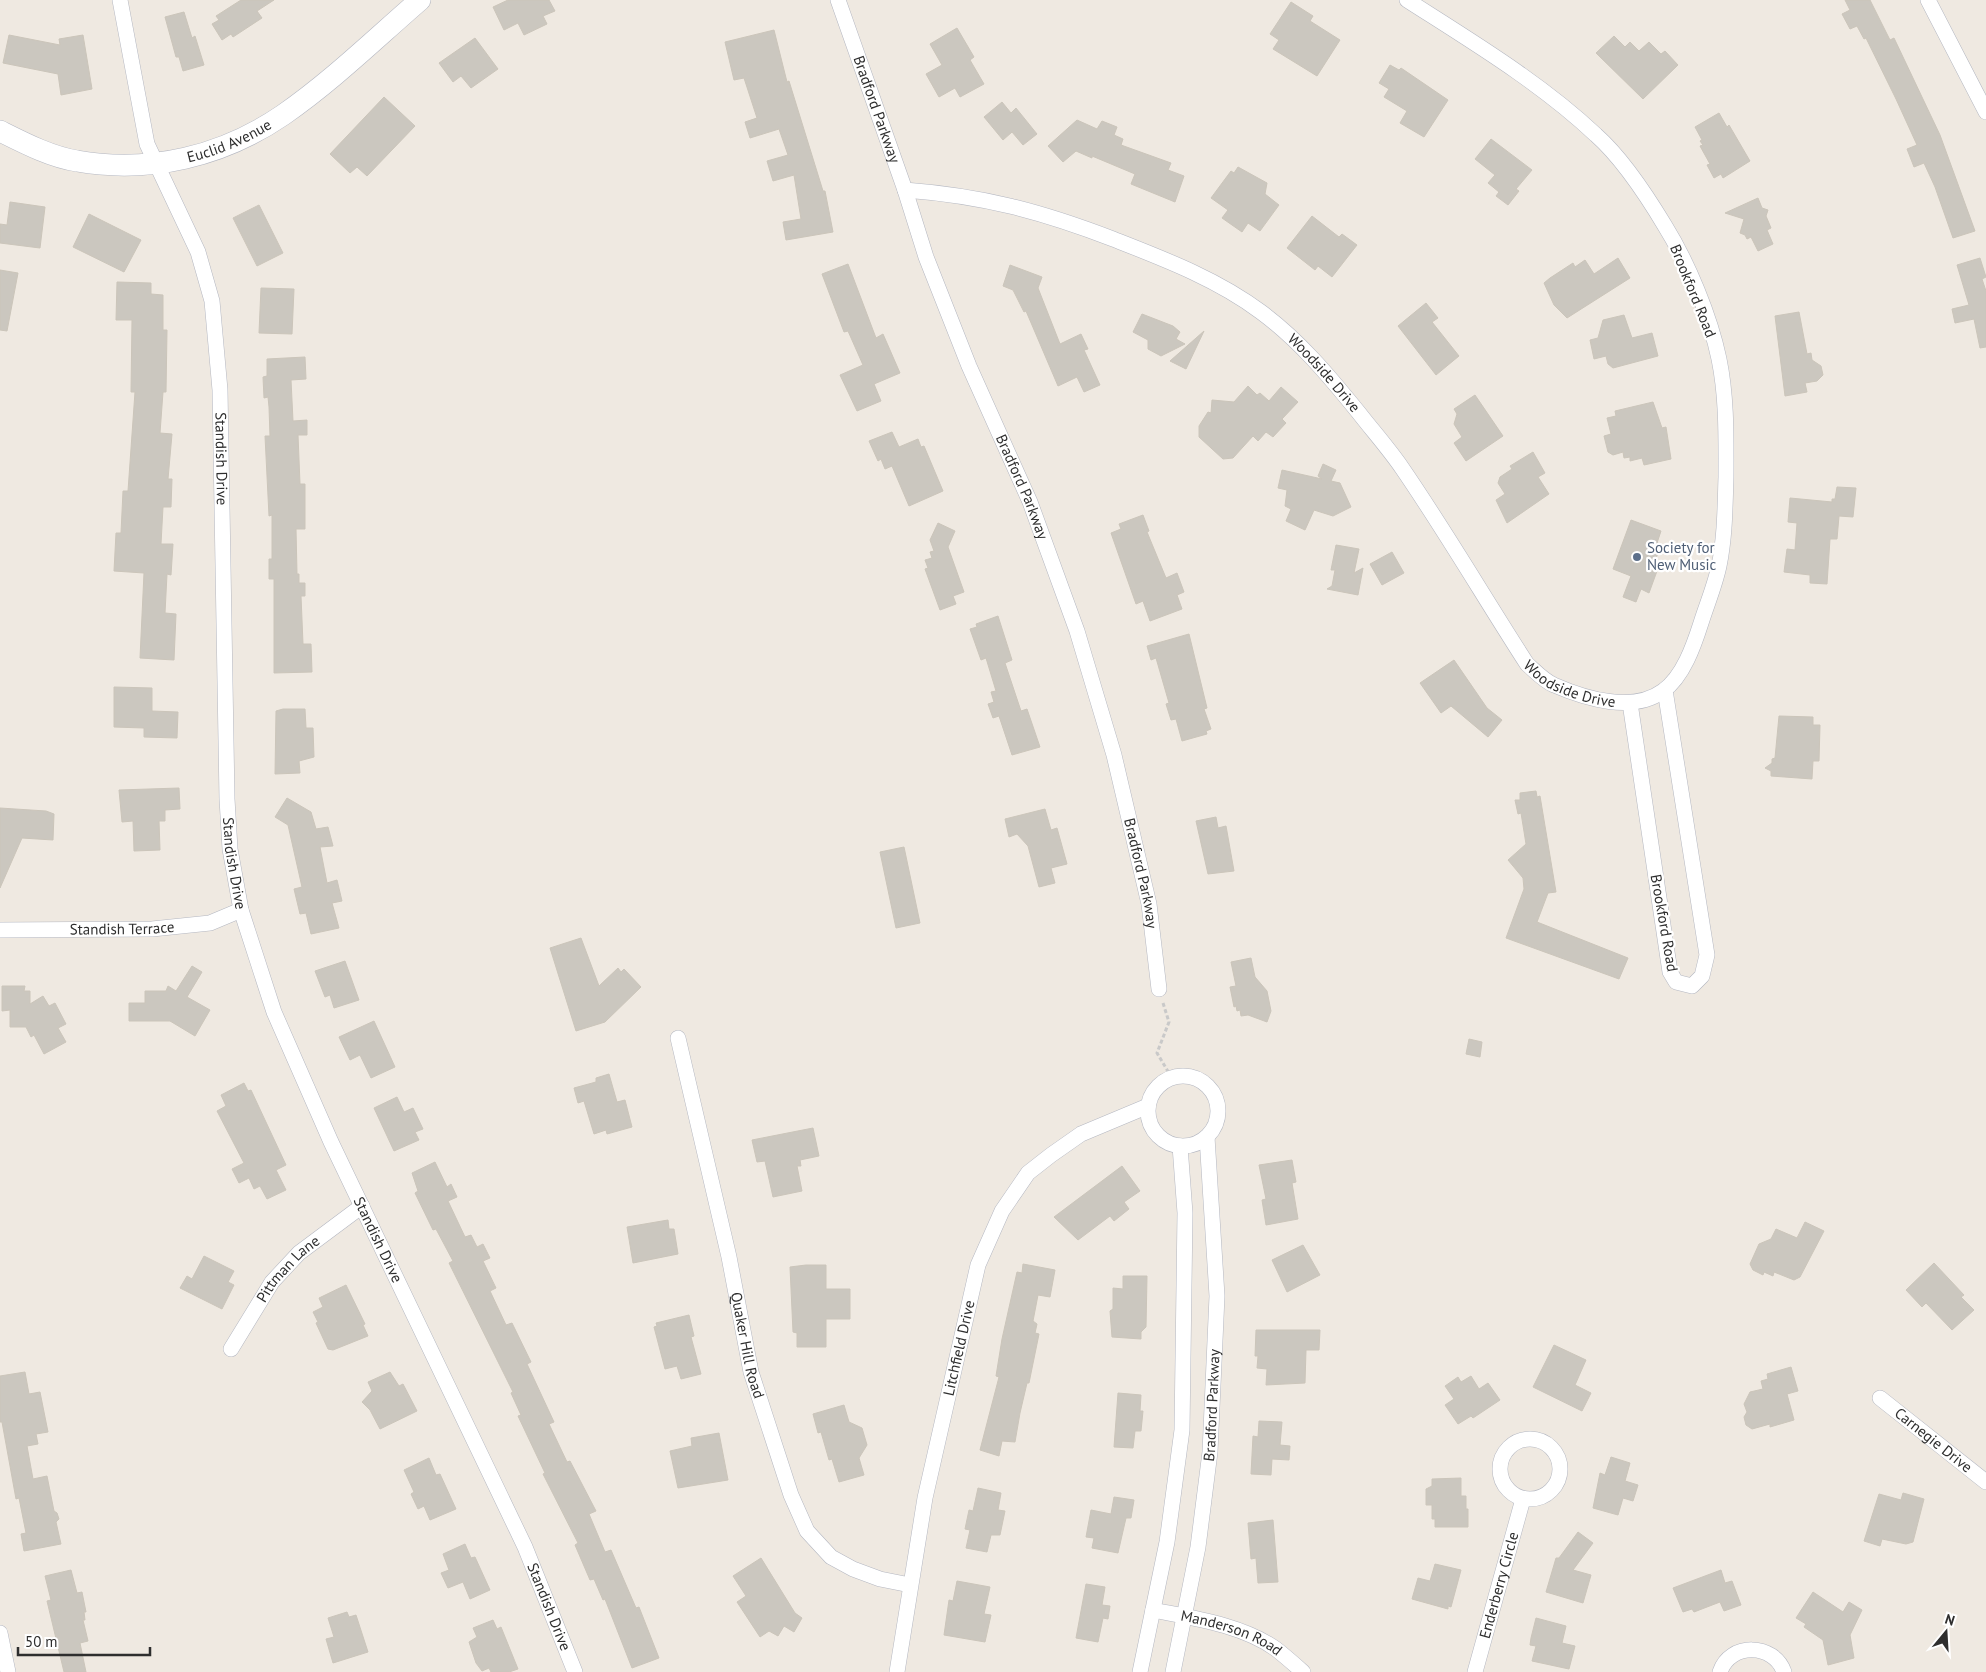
<svg xmlns="http://www.w3.org/2000/svg" width="1986" height="1672" viewBox="0 0 1986 1672" font-family="'PT Sans',sans-serif">
	<rect width="100%" height="100%" fill="#efe9e1"/>
	<!-- building -->
	<g fill="#cbc7bf" stroke="#cbc5ba">
		<path d="M241,0H274L257,11L262,18L233,37L231,34L222,40L212,24L219,20L216,16Z"/>
		<path d="M508,0H549L555,11L543,16L547,24L524,35L518,23L504,30L493,7Z"/>
		<path d="M1845,0H1870L1890,40L1894,38L1940,135L1975,231L1953,238L1935,187L1924,163L1914,167L1907,149L1917,145L1896,99L1866,38L1864,39L1857,26L1850,29L1842,14L1850,10Z"/>
		<path d="M1291,2L1313,16L1310,21L1340,40L1317,76L1273,49L1279,40L1270,34Z"/>
		<path d="M184,12L192,38L195,36L204,65L183,71L179,57H176L165,17Z"/>
		<path d="M957,28L974,57L970,60L984,84L960,97L955,88L939,97L926,74L942,65L930,44Z"/>
		<path d="M774,30L787,82L789,81L823,191H825L833,232L786,240L783,222L801,219L794,175L773,181L767,161L788,155L779,129L750,138L745,122L757,118L744,78L734,80L725,42Z"/>
		<path d="M9,35L60,45L59,39L83,35L92,89L61,95L58,74L3,63Z"/>
		<path d="M1614,36L1625,47L1630,42L1639,51L1649,42L1661,54L1665,51L1678,65L1643,99L1596,53Z"/>
		<path d="M475,38L498,69L471,88L461,76L453,82L439,63Z"/>
		<path d="M1390,65L1399,70L1401,68L1448,100L1424,137L1400,123L1407,111L1384,97L1389,89L1379,83Z"/>
		<path d="M384,97L415,126L367,176L357,167L350,173L330,154Z"/>
		<path d="M1002,102L1011,113L1016,108L1037,134L1023,145L1012,132L1003,140L984,117Z"/>
		<path d="M1719,113L1727,127L1729,125L1750,161L1723,178L1721,174L1714,178L1707,165L1710,164L1700,146L1703,145L1700,141L1702,140L1695,127Z"/>
		<path d="M1077,120L1097,129L1102,121L1117,127L1114,135L1123,139L1121,145L1171,163L1168,170L1184,176L1175,202L1131,184L1135,174L1092,156V158L1076,151L1063,162L1048,146Z"/>
		<path d="M1491,139L1532,170L1516,189L1519,191L1508,205L1496,196L1499,192L1488,183L1495,175L1475,159Z"/>
		<path d="M1238,167L1267,183L1265,194L1279,205L1260,231L1248,223L1242,232L1222,218L1228,210L1211,198L1231,171L1234,173Z"/>
		<path d="M1758,198L1762,208L1768,210L1766,216L1771,228L1767,230L1773,244L1758,251L1751,237L1747,239L1745,235L1740,233L1744,219L1725,213Z"/>
		<path d="M10,202L45,207L40,248L0,243V224L7,225Z"/>
		<path d="M259,205L283,253L257,266L233,218Z"/>
		<path d="M89,214L141,240L124,272L73,247Z"/>
		<path d="M1312,216L1339,237L1342,234L1357,245L1332,277L1318,266L1315,270L1287,248Z"/>
		<path d="M1618,258L1630,278L1567,318L1554,305L1544,283L1550,278L1573,263L1575,267L1585,260L1594,274Z"/>
		<path d="M1980,258L1986,277L1982,279L1986,291V347L1980,348L1974,319L1955,323L1952,309L1969,305L1957,265Z"/>
		<path d="M848,264L876,338L883,334L900,373L874,384L881,401L857,411L840,375L863,365L848,331L844,332L822,274Z"/>
		<path d="M1010,265L1042,277L1038,288L1060,344L1081,334L1088,349L1084,350L1100,385L1084,392L1077,377L1058,386L1026,311L1024,312L1013,290L1003,286Z"/>
		<path d="M0,270L18,273L7,331L0,330Z"/>
		<path d="M117,282L151,283V294L163,295V330H167L166,392H163L160,433L172,434L168,479H172L171,507H163L161,544H173L171,575L167,574L165,613L176,614L174,660L140,658L144,573L114,571L116,533H121L123,491H128L135,392H131L132,320H116Z"/>
		<path d="M261,288L294,289L292,334L259,333Z"/>
		<path d="M1426,303L1438,318L1432,322L1459,356L1436,375L1398,326Z"/>
		<path d="M1799,312L1807,354L1811,353L1812,360L1821,366L1823,375L1817,381L1805,383L1807,392L1785,396L1775,316Z"/>
		<path d="M1142,314L1173,326L1180,332L1176,339L1185,344L1161,356L1148,349V340L1133,332Z"/>
		<path d="M1624,315L1632,338L1652,333L1658,356L1613,368L1608,364L1606,356L1594,359L1590,340L1598,338L1603,320Z"/>
		<path d="M1204,331L1186,369L1170,361Z"/>
		<path d="M305,357L306,379L291,380L293,421L307,420V435H298L300,484H305V529H296L297,574H299V583H305V596H301L303,644H311L312,672L274,673V579H269V559H272V515L269,516L265,436H270L269,407L268,397L264,398L263,377L267,376V359Z"/>
		<path d="M1248,386L1257,395L1260,393L1269,401L1281,387L1298,402L1282,419L1286,423L1273,437L1266,432L1258,441L1253,436L1233,458L1223,459L1199,437V426L1208,412L1211,413L1212,400L1234,402Z"/>
		<path d="M1475,395L1503,436L1466,461L1454,443L1462,437L1454,424L1457,414L1454,409Z"/>
		<path d="M1653,402L1662,428L1666,427L1671,459L1644,465L1642,458L1630,461V457L1624,458L1623,452L1613,455L1608,452L1604,436L1611,434L1607,418L1616,416L1615,411Z"/>
		<path d="M892,432L899,447L918,439L921,447L924,446L943,491L909,506L892,466L885,469L881,459L878,461L869,441Z"/>
		<path d="M1533,452L1545,473L1538,477L1549,494L1507,523L1496,500L1505,494L1498,483L1500,477L1512,469L1510,466Z"/>
		<path d="M1323,464L1336,470L1331,481L1340,483L1351,507L1333,516L1314,510L1305,530L1286,521L1291,509L1285,506L1287,490L1278,488L1282,470L1322,479L1318,476Z"/>
		<path d="M1837,487L1856,488L1853,517L1839,516L1837,539H1830L1827,584L1810,583V575L1784,572L1787,549L1795,550L1797,523L1788,522L1790,498L1832,502V499H1835Z"/>
		<path d="M1143,515L1149,531L1147,532L1166,578L1177,573L1184,592L1177,595L1182,609L1150,621L1143,601L1136,604L1111,533L1121,529L1119,524Z"/>
		<path d="M1631,520L1661,531L1657,543L1661,544L1652,570L1657,571L1649,593L1641,589L1636,602L1623,597L1631,576L1613,569Z"/>
		<path d="M938,523L955,531L948,547L964,592L953,596L956,604L940,610L925,569L928,568L925,560L932,558L930,552L934,551L930,540Z"/>
		<path d="M1336,545L1359,549L1354,573L1363,568L1358,595L1327,589L1332,586L1335,570H1331Z"/>
		<path d="M1392,552L1404,573L1382,585L1370,564Z"/>
		<path d="M998,616L1012,660L1005,663L1021,711L1027,709L1040,747L1012,755L999,716L993,718L988,704L994,702L991,692L996,691L986,658L981,660L970,629L977,627L976,624Z"/>
		<path d="M1189,634L1207,708L1204,709L1211,729L1206,731L1207,734L1182,741L1176,719L1171,720L1166,704L1169,703L1156,658L1151,660L1147,646Z"/>
		<path d="M1454,660L1487,708L1502,720L1488,737L1451,706L1441,713L1420,683Z"/>
		<path d="M114,687L152,688V711L178,712L177,738L144,737V728L114,727Z"/>
		<path d="M283,709H305L306,728H313L314,757L299,761L300,773L275,774L276,711Z"/>
		<path d="M1779,716L1813,717V725H1820L1819,761H1813L1812,779L1771,776V771L1765,768L1772,763V759L1775,758Z"/>
		<path d="M179,788L180,809L165,810V821H159L160,850L134,851L133,821L122,822L119,790Z"/>
		<path d="M1536,791L1537,797L1540,796L1556,892L1548,893L1537,922L1628,958L1619,979L1506,938L1524,889L1523,878L1508,860L1526,844L1521,813L1518,814L1515,800H1520V793Z"/>
		<path d="M287,798L311,812L316,829L328,827L333,846L320,847L327,883L337,880L342,901L332,903L339,928L311,934L306,913L300,914L294,889L302,887L288,825L275,817Z"/>
		<path d="M0,808L46,811L54,814L53,840L22,838L0,888Z"/>
		<path d="M1045,809L1051,830L1057,828L1067,864L1051,868L1055,883L1039,887L1028,846L1017,834L1009,837L1005,819Z"/>
		<path d="M1216,817L1218,828L1226,826L1234,871L1208,874L1196,821Z"/>
		<path d="M904,847L920,923L896,928L880,852Z"/>
		<path d="M581,938L599,986L618,968L621,972L624,969L641,987L605,1022L576,1031L550,948Z"/>
		<path d="M1251,958L1255,977L1267,991L1271,1011L1267,1022L1248,1015L1241,1016L1240,1010L1237,1011L1236,1006L1234,1007L1230,987L1236,986L1231,962Z"/>
		<path d="M345,961L359,1000L334,1008L330,995L325,997L315,971Z"/>
		<path d="M192,966L202,972L187,997L210,1010L195,1036L170,1021H129V1003H145V991H166L168,986L176,991Z"/>
		<path d="M2,986H25L24,991H30V1004L43,996L49,1006L55,1003L66,1024L58,1028L66,1042L44,1054L34,1035L31,1037L26,1027H10V1010L2,1011Z"/>
		<path d="M374,1021L395,1067L371,1078L360,1055L350,1060L339,1037Z"/>
		<path d="M1469,1039L1482,1042L1480,1057L1466,1054Z"/>
		<path d="M609,1074L617,1102L625,1100L632,1127L607,1134L606,1130L594,1134L584,1101L578,1103L574,1088L596,1082V1078Z"/>
		<path d="M244,1083L248,1091L251,1090L286,1165L276,1170L286,1190L267,1199L260,1186L254,1189L249,1178L239,1183L232,1169L244,1163L217,1111L226,1106L221,1095Z"/>
		<path d="M397,1097L404,1112L413,1108L423,1129L415,1132L419,1140L394,1151L374,1108Z"/>
		<path d="M813,1128L819,1156L800,1160L801,1166H797L802,1191L773,1197L765,1161L757,1162L752,1140Z"/>
		<path d="M1292,1160L1296,1182L1292,1183L1298,1219L1266,1225L1262,1200L1266,1199L1259,1165Z"/>
		<path d="M435,1162L447,1187L451,1184L457,1197L448,1201L465,1237L471,1235L477,1247L483,1244L490,1258L483,1261L496,1288L490,1291L506,1325L512,1323L531,1362L527,1364L554,1422L549,1424L567,1462L570,1461L596,1511L589,1514L605,1552L611,1550L636,1608L639,1607L659,1658L632,1668L605,1599L603,1600L594,1579L590,1580L575,1545L578,1543L543,1474L545,1473L518,1416L521,1415L511,1393L513,1392L449,1263L453,1261L436,1229L433,1230L415,1193L418,1191L412,1173Z"/>
		<path d="M1122,1166L1140,1191L1124,1202L1129,1209L1114,1221L1110,1216L1078,1240L1054,1217Z"/>
		<path d="M668,1220L669,1229H674L678,1254L633,1263L627,1227Z"/>
		<path d="M1805,1222L1824,1231L1800,1277L1794,1280L1774,1272L1773,1276L1764,1272L1763,1275L1753,1270L1750,1264L1759,1244L1771,1239L1776,1229L1797,1238Z"/>
		<path d="M1303,1245L1320,1275L1287,1292L1272,1260Z"/>
		<path d="M204,1256L234,1271L228,1282L234,1285L222,1309L180,1288L187,1276L192,1279Z"/>
		<path d="M1934,1263L1964,1295L1961,1297L1974,1310L1952,1330L1926,1303L1922,1307L1906,1290Z"/>
		<path d="M1023,1264L1055,1270L1050,1297L1038,1295L1033,1321L1037,1324L1035,1333L1039,1334L1029,1383H1027L1020,1413L1015,1442L1002,1441L999,1456L980,1450L999,1377L996,1376L1002,1339L1017,1272L1022,1273Z"/>
		<path d="M806,1265H826V1289H850V1319H826V1347H797V1333L793,1332L790,1267Z"/>
		<path d="M1123,1276H1147L1146,1327L1141,1332V1339L1112,1337L1110,1311L1113,1309V1288L1123,1289Z"/>
		<path d="M346,1285L365,1324L363,1325L368,1336L333,1350L328,1349L316,1323L318,1322L313,1312L323,1307L319,1298Z"/>
		<path d="M689,1315L694,1336L691,1337L701,1374L681,1379L677,1366L665,1369L654,1327L657,1326L656,1323Z"/>
		<path d="M1256,1330H1320L1319,1350H1306L1305,1383L1266,1385L1267,1369L1257,1368L1258,1356H1255Z"/>
		<path d="M1554,1345L1586,1360L1575,1385L1591,1393L1582,1411L1533,1387Z"/>
		<path d="M1791,1367L1798,1391L1787,1394L1794,1420L1770,1427V1424L1752,1429L1746,1425L1744,1417L1747,1412L1744,1404L1750,1392L1763,1389L1761,1381L1768,1379L1767,1374Z"/>
		<path d="M25,1372L29,1394L40,1392L48,1432L36,1434L38,1444L27,1446L33,1479L47,1476L54,1511L57,1513L59,1519L56,1522L61,1544L24,1551L21,1534L26,1533L19,1498L16,1499L2,1422H0V1376Z"/>
		<path d="M390,1372L399,1386L403,1384L417,1411L380,1429L370,1410L362,1402L372,1391L368,1382Z"/>
		<path d="M1471,1376L1479,1389L1488,1383L1500,1400L1473,1418L1471,1416L1458,1424L1445,1405L1454,1399L1445,1386L1458,1377L1461,1382Z"/>
		<path d="M1118,1393L1141,1395L1140,1411H1143L1141,1431H1135L1133,1448L1114,1447Z"/>
		<path d="M844,1405L849,1422L862,1428L867,1445L859,1458L864,1475L839,1482L832,1459L829,1460L821,1432L818,1433L813,1414Z"/>
		<path d="M1259,1421L1282,1422L1280,1445L1290,1446L1289,1460L1272,1459L1271,1475L1251,1474L1253,1436L1258,1437Z"/>
		<path d="M719,1433L728,1480L678,1488L670,1451L692,1446L691,1438Z"/>
		<path d="M1611,1457L1630,1463L1625,1481L1638,1485L1633,1501L1623,1498L1618,1515L1593,1508L1600,1473L1605,1475Z"/>
		<path d="M429,1458L436,1475L440,1474L456,1509L430,1520L424,1506L418,1509L411,1494L414,1492L404,1470Z"/>
		<path d="M1461,1478V1496H1466V1509H1468V1527H1435V1519H1432V1505H1426V1489L1432,1486V1479Z"/>
		<path d="M978,1488L1001,1493L998,1510L1005,1511L1000,1535H991L987,1552L966,1548L970,1530L965,1529L969,1510L973,1511Z"/>
		<path d="M1903,1493L1924,1499L1913,1542L1906,1544L1882,1539L1880,1546L1864,1541L1879,1494L1901,1500Z"/>
		<path d="M1114,1497L1134,1500L1131,1518H1126L1118,1553L1092,1548L1094,1538L1086,1537L1091,1510L1111,1514Z"/>
		<path d="M1273,1520L1278,1582L1258,1583L1256,1558L1251,1559L1248,1523Z"/>
		<path d="M1578,1532L1593,1543L1573,1570L1591,1575L1583,1603L1546,1592L1556,1558H1559Z"/>
		<path d="M465,1544L471,1558L475,1557L490,1590L470,1599L463,1582L448,1588L441,1573L449,1570L443,1554Z"/>
		<path d="M761,1558L795,1613L802,1618L794,1632L784,1626L778,1636L769,1631L760,1637L737,1602L746,1596L733,1576Z"/>
		<path d="M1435,1564L1461,1570L1451,1607L1448,1606V1609L1412,1599L1418,1578L1430,1581Z"/>
		<path d="M71,1570L77,1593L82,1592L86,1612H84L85,1620H83L88,1641L80,1643L86,1672H64L47,1601L51,1600L45,1576Z"/>
		<path d="M1721,1570L1725,1583L1732,1581L1741,1605L1724,1611L1720,1602L1694,1612L1692,1609L1683,1612L1673,1588Z"/>
		<path d="M957,1581L990,1587L984,1614L991,1615L985,1642L944,1635L949,1600L953,1601Z"/>
		<path d="M1086,1584L1105,1587L1102,1605L1110,1606L1108,1619L1103,1618L1098,1642L1076,1638Z"/>
		<path d="M1813,1592L1843,1612L1849,1602L1862,1610L1850,1635L1854,1658L1828,1665L1823,1640L1804,1627L1806,1624L1796,1618Z"/>
		<path d="M347,1612L349,1617L356,1615L368,1652L333,1663L326,1639L334,1637L328,1618Z"/>
		<path d="M1536,1618L1566,1626L1562,1643L1575,1646L1569,1669L1532,1661L1536,1646L1530,1645L1531,1638Z"/>
		<path d="M493,1620L497,1629L501,1627L518,1669L509,1672H491L489,1668L482,1671L476,1663L469,1642L477,1637L473,1628Z"/>
	</g>
	<g fill="none" stroke-linecap="round" stroke-linejoin="round">
		<defs>
			<g id="street">
				<path id="s1" d="M120,0L147,144L198,252L212,301L220,390L227,799L230,849L241,910L274,1012L331,1142L525,1547L575,1672"/>
				<path id="s2" d="M838,0L905,190L926,257L969,366L1030,502L1077,631L1114,755L1149,904L1159,989"/>
				<path d="M1928,0L1986,112"/>
				<path id="s3" d="M905,190C983,196 1040,211 1113,239C1164,259 1217,279 1261,312C1299,340 1329,376 1359,413C1373,431 1389,449 1402,468C1446,532 1485,599 1527,664C1535,671 1544,681 1554,685C1586,699 1633,713 1663,691C1683,677 1694,645 1701,623C1707,604 1715,585 1719,566C1725,537 1725,507 1726,477C1726,438 1727,398 1719,359C1710,316 1688,263 1665,226C1647,196 1622,158 1596,135C1541,83 1471,41 1407,0"/>
				<path d="M1630,703L1670,972L1676,982L1692,986L1702,976L1707,955L1665,690"/>
				<path id="s4" d="M0,930L152,929L210,923L241,910"/>
				<path id="s5" d="M678,1038L729,1257L751,1372L791,1495L807,1531L831,1557L853,1569L880,1579L910,1585"/>
				<circle cx="1183" cy="1111" r="35"/>
				<path id="s6" d="M231,1349L272,1282L299,1253L362,1206"/>
				<path id="s7" d="M1880,1398L1986,1482"/>
				<circle cx="1530" cy="1469" r="30"/>
				<path id="s8" d="M1153,1610C1193,1618 1242,1625 1276,1649C1285,1656 1294,1664 1303,1672"/>
				<path d="M0,1633L8,1672"/>
				<path id="s9" d="M897,1672L925,1498L978,1265L1002,1211L1028,1173L1051,1155L1081,1134L1148,1106"/>
				<path d="M1140,1672L1167,1542L1182,1430L1185,1213L1180,1146"/>
				<path id="s10" d="M1173,1672L1198,1547L1210,1452L1217,1296L1207,1137"/>
				<path id="s11" d="M1475,1672L1523,1499"/>
				<path d="M1720,1672C1730,1642 1774,1643 1784,1672"/>
			</g>
			<g id="secondary">
				<path id="s12" d="M0,131C24,143 51,157 77,161C150,174 223,156 283,115C332,81 375,39 420,0"/>
			</g>
		</defs>
		<!-- street casing -->
		<use href="#street" stroke="#b4b7c1" stroke-width="16"/>
		<!-- secondary casing -->
		<use href="#secondary" stroke="#b4b7c1" stroke-width="22"/>
		<!-- path -->
		<path stroke="#c9c9c9" stroke-width="3" stroke-dasharray="4 2.5" stroke-linecap="butt" d="M1163,1003L1169,1022L1157,1053L1172,1078"/>
		<!-- street -->
		<use href="#street" stroke="#fff" stroke-width="15"/>
		<!-- secondary -->
		<use href="#secondary" stroke="#fff" stroke-width="21"/>
	</g>
	<!-- markers -->
	<circle fill="#5c6f8a" stroke="#fff" stroke-width="2" cx="1637" cy="557" r="5"/>
	<g text-anchor="middle" stroke-width="4.5" stroke-linejoin="round" paint-order="stroke">
		<!-- street labels -->
		<g font-size="15" fill="#2e2e2e" stroke="#fff">
			<text dy="5" stroke="none"><textPath href="#s2" startOffset="116">Bradford Parkway</textPath></text>
			<text dy="5" stroke="none"><textPath href="#s12" startOffset="239">Euclid Avenue</textPath></text>
			<text transform="translate(1693 291) rotate(68)" y="5">Brookford Road</text>
			<text dy="5" stroke="none"><textPath href="#s3" startOffset="468">Woodside Drive</textPath></text>
			<text dy="5" stroke="none"><textPath href="#s1" startOffset="475">Standish Drive</textPath></text>
			<text dy="5" stroke="none"><textPath href="#s2" startOffset="521">Bradford Parkway</textPath></text>
			<text dy="5" stroke="none"><textPath href="#s3" startOffset="872">Woodside Drive</textPath></text>
			<text dy="5" stroke="none"><textPath href="#s1" startOffset="880">Standish Drive</textPath></text>
			<text dy="5" stroke="none"><textPath href="#s2" startOffset="926">Bradford Parkway</textPath></text>
			<text transform="translate(1664 923) rotate(80)" y="5">Brookford Road</text>
			<text dy="5" stroke="none"><textPath href="#s4" startOffset="122">Standish Terrace</textPath></text>
			<text dy="5" stroke="none"><textPath href="#s1" startOffset="1285">Standish Drive</textPath></text>
			<text dy="5" stroke="none"><textPath href="#s6" startOffset="99">Pittman Lane</textPath></text>
			<text dy="5" stroke="none"><textPath href="#s5" startOffset="315">Quaker Hill Road</textPath></text>
			<text dy="5" stroke="none"><textPath href="#s9" startOffset="330">Litchfield Drive</textPath></text>
			<text dy="5" stroke="none"><textPath href="#s10" startOffset="270">Bradford Parkway</textPath></text>
			<text dy="5" stroke="none"><textPath href="#s7" startOffset="68">Carnegie Drive</textPath></text>
			<text dy="5" stroke="none"><textPath href="#s11" startOffset="90">Enderberry Circle</textPath></text>
			<text dy="5" stroke="none"><textPath href="#s1" startOffset="1690">Standish Drive</textPath></text>
			<text dy="5" stroke="none"><textPath href="#s8" startOffset="82">Manderson Road</textPath></text>
		</g>
		<!-- service labels -->
		<g font-size="15" fill="#4e5e75" stroke="#fff" text-anchor="start">
			<text x="1647" y="553">Society for<tspan x="1647" dy="17">New Music</tspan></text>
		</g>
	</g>
	<!-- north arrow -->
	<g transform="translate(1946 1632) rotate(18)" stroke="#ffffff" stroke-width="4" paint-order="stroke">
	<path d="M0-4L9 19L0 12L-9 19Z" fill="#2e2e2e"/>
	<text y="-8" font-size="14" font-weight="bold" text-anchor="middle" fill="#2e2e2e">N</text>
	</g>
	<!-- scale -->
	<path d="M18 1647v8h132v-8" fill="none" stroke="#2e2e2e" stroke-width="2.5"/>
	<text x="25" y="1647" font-size="15" fill="#2e2e2e" stroke="#ffffff" stroke-width="4" paint-order="stroke">50 m</text>
</svg>
